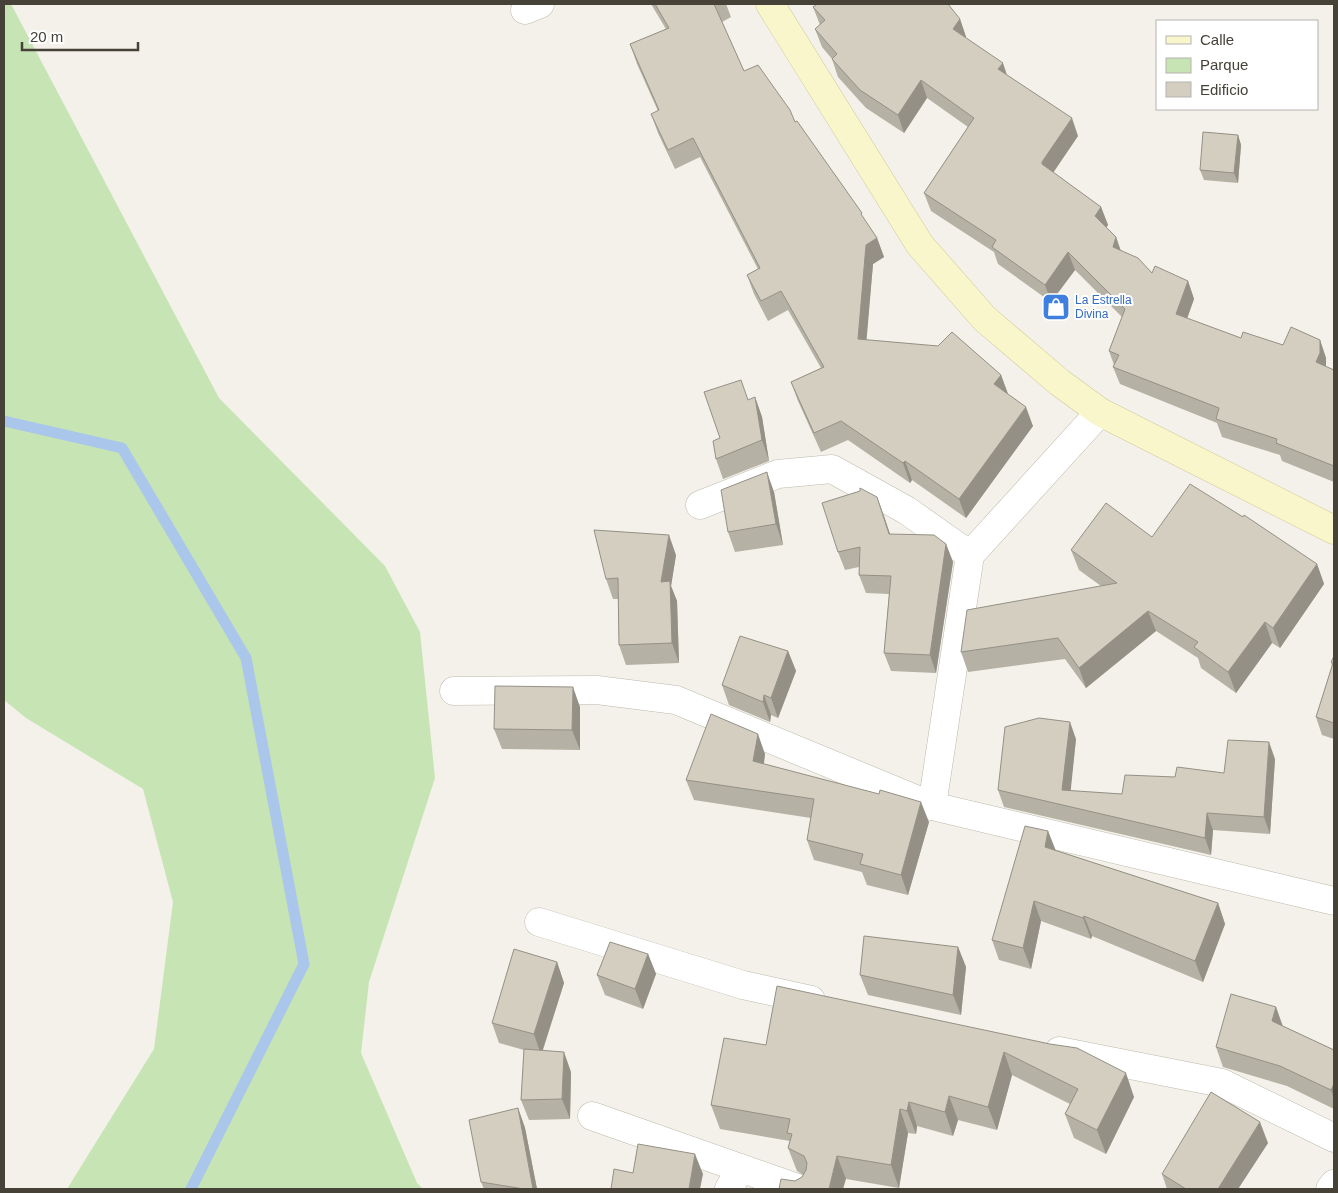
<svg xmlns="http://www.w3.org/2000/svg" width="1338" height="1193" viewBox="0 0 1338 1193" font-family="Helvetica,sans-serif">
	<rect width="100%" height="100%" fill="#f3f1e9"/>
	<!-- green -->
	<path fill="#c7e4b5" d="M4,4H11L219,398L385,566L420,632L435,778L369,982L361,1053L417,1183L423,1189H67L154,1049L173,902L143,789L26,718L4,700Z"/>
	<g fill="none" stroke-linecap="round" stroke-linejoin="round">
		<!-- stream -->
		<path stroke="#aac6ea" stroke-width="11" d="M4,421L122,448L246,658L304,964L191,1189"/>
		<defs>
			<g id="street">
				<path d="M525,10L540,4"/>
				<path d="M700,505L778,474L832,469L906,510L970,555"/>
				<path d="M454,691L597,690L676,700L932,806L1334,901"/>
				<path d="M932,806L970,555L1100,412"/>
				<path d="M539,922L743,985L811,1000"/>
				<path d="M1059,1051L1222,1083L1334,1138"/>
				<path d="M592,1116L800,1189"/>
				<path d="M729,1189L740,1168"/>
				<path d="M1330,1189L1334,1184"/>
			</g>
			<path id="secondary" d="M770,4L920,245L985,319L1059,382L1100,412L1334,530"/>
		</defs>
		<!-- street casing -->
		<use href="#street" stroke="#bdbaac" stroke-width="29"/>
		<!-- secondary casing -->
		<use href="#secondary" stroke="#cfc99c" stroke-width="29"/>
		<!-- street -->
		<use href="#street" stroke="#fff" stroke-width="28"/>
		<!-- secondary -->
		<use href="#secondary" stroke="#faf6cb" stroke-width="28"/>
	</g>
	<!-- wall -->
	<g fill="#b5b1a4">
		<path d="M651,4H726L731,17L722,22L744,71L795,122L877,238L884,257L873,264L866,340L1001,375L1008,394L1033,426L966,518L912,480L910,483L848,440L821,452L798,401L791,382L821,368L788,310L768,321L754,294L747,275L758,269L700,157L675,169L658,133L651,114L658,111L637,64L630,44L666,29Z"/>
		<path d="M813,7L960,19L966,37V38L1007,75L1078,136L1053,173L1101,207L1108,225L1106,227L1116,237L1121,251L1152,273L1188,281L1194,299L1187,319L1241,338L1283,345L1320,340L1326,358V367L1334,370V482L1282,461L1280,455L1222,437L1217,423L1120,384L1113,367L1114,365L1109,351L1122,317L1075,270L1051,302L998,264L994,252L931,211L924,193L968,127L927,98L904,133L866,108L838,77L832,59L822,47L815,29L820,25Z"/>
		<path d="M1238,135L1241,145L1238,183L1204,180L1200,170Z"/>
		<path d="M755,397L762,417L769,461L723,479L716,459L720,438L748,400Z"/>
		<path d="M774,492L783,545L735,552L728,532Z"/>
		<path d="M877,497L890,534L946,544L953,562L936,673L891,671L884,653L889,594L866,593L859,575V567L845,570L838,552Z"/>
		<path d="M1152,537L1317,564L1324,584L1280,648L1272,643L1236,693L1201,668L1198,658L1156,631L1086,688L1065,659L968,672L961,652L1101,586L1079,570L1071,550Z"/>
		<path d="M676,555L671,586L677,601L679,663L626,665L619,645L618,599H613L606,579Z"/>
		<path d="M788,651L796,671L778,718L771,715L770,722L729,705L722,685Z"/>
		<path d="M1334,656V739L1322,735L1316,717L1332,666L1331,662Z"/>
		<path d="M580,707V750L502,749L494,729Z"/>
		<path d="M1076,739L1070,791L1122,794L1175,777L1224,773L1275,759L1270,834L1213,830L1211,855L1004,807L998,790Z"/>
		<path d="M765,754L764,764L929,822L908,895L867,885L862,872L814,860L807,840L811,818L694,800L686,780Z"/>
		<path d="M1048,831L1055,850L1218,903L1225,924L1203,982L1092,936L1091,939L1041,921L1031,969L999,960L992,940Z"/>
		<path d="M958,947L966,967L961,1015L868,995L860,975Z"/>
		<path d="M648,954L656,974L643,1009L605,995L597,975Z"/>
		<path d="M557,962L564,983L543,1050L571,1072L570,1119L529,1120L521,1100L524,1050L499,1043L492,1023Z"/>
		<path d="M1276,1007L1283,1026L1334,1050V1109L1287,1086L1223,1067L1216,1047Z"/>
		<path d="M1050,1044L1134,1097L1106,1154L1074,1138L1065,1114L1070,1104L1012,1075L997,1130L958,1120L953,1136L917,1126L916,1134L908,1133L899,1188L846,1179L795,1181L802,1177L803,1175L797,1171L788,1148L790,1141L720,1129L711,1105L766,1045Z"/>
		<path d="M518,1108L525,1128L537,1189H484L481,1182Z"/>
		<path d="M1268,1143L1238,1189H1167L1162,1174Z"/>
	</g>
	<!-- shaded-wall -->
	<g fill="#949086">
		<path d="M960,19L966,37L959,47L953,29Z"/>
		<path d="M1003,63L1009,81L998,69Z"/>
		<path d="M921,80L927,98L904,133L898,115Z"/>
		<path d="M1072,118L1078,136L1048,180L1042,162Z"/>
		<path d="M1238,135L1241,145L1238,183L1234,173Z"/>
		<path d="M1101,207L1108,225L1101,234L1095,216Z"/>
		<path d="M1116,237L1122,255L1113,247Z"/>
		<path d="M877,238L884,257L873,264L865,358L858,339L866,245Z"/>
		<path d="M1068,252L1075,270L1051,302L1045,285Z"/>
		<path d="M1188,281L1194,299L1182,332L1176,314Z"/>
		<path d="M1320,340L1326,358V371L1316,362Z"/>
		<path d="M1001,375L1008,394L994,384Z"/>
		<path d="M755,397L762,417L769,461L762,440Z"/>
		<path d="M1026,407L1033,426L966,518L959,499Z"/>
		<path d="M905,461L912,480L910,483L903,463Z"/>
		<path d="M767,472L774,492L783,545L776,524Z"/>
		<path d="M877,497L884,516L896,552L889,534Z"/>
		<path d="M669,535L676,555L671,586L677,601L679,663L672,643L661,582Z"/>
		<path d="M946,544L953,562L936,673L930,655Z"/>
		<path d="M1317,564L1324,584L1280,648L1273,628Z"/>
		<path d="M1148,611L1156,631L1086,688L1079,668Z"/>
		<path d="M1265,622L1272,643L1236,693L1228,672Z"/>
		<path d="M788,651L796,671L778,718L771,698Z"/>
		<path d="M573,687L580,707V750L572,730Z"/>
		<path d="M764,695L771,715L770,722L763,702Z"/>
		<path d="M1070,722L1076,739L1069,807L1062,790Z"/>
		<path d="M758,734L765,754L761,781L753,761Z"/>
		<path d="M1269,742L1275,759L1270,834L1264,817Z"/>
		<path d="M921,802L929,822L908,895L901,875Z"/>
		<path d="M1207,813L1213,830L1211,855L1205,838Z"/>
		<path d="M1048,831L1056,851L1045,847Z"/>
		<path d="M1034,901L1041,921L1031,969L1023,948Z"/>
		<path d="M1218,903L1225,924L1203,982L1195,961Z"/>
		<path d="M1084,916L1092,936L1091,939L1083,918Z"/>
		<path d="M958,947L966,967L961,1015L953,995Z"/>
		<path d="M648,954L656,974L643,1009L635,989Z"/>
		<path d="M557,962L564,983L541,1055L534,1034Z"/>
		<path d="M1276,1007L1283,1028L1272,1021Z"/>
		<path d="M564,1052L571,1072L570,1119L562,1099Z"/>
		<path d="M1004,1052L1012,1075L997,1130L988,1107Z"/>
		<path d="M1126,1073L1134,1097L1106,1154L1097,1130Z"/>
		<path d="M1334,1084V1099L1331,1090Z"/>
		<path d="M949,1096L958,1120L953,1136L945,1112Z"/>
		<path d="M909,1102L917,1126L916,1134L907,1111Z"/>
		<path d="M518,1108L525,1128L537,1189H533Z"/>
		<path d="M900,1109L908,1133L899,1188L891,1165Z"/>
		<path d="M1260,1122L1268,1143L1238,1189H1218Z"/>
		<path d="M695,1154L703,1174L700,1189H689Z"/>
		<path d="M837,1156L846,1179L843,1189H829Z"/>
	</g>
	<!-- building -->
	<g fill="#d3cebf" stroke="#949086">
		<path d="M655,4H714L744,71L758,65L790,110L795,122L797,121L862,213L861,214L877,238L866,245L858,339L938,346L952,332L1001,375L994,384L1026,407L959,499L905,461L903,463L841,421L814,433L791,382L824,367L781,291L761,301L747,275L760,268L693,138L668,150L651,114L659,110L630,44L669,28Z"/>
		<path d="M817,4H948L960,19L953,29L1003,63L998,69L1072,118L1042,162V164L1101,207L1095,216L1116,237L1113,247L1138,258L1152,273L1155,266L1188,281L1176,314L1241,338L1243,332L1283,345L1291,327L1320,340V353L1316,362L1334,370V466L1276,443L1277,439L1216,419L1219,408L1113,367L1119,355L1109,351L1125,309L1068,252L1045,285L992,247L996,240L924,193L974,118L921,80L898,115L860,90L832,59L837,54L815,29L825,20L813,7Z"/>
		<path d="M1203,132L1238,135L1234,173L1200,170Z"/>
		<path d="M741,380L748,400L755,397L762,440L716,459L713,441L720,438L704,392Z"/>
		<path d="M767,472L776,524L728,532L721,490Z"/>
		<path d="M1190,484L1243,517L1244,515L1317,564L1273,628L1265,622L1228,672L1194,647L1198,642L1148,611L1079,668L1058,638L961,652L967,610L1117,583L1071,550L1106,503L1152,537Z"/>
		<path d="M860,488L877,497L889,534L934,535L946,544L930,655L884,653L891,576L859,575L860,547L838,552L822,503L860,491Z"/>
		<path d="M594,530L669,535L661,582L670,581L672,643L619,645L618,578L606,579Z"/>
		<path d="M740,636L788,651L771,698L764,695L763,702L722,685Z"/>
		<path d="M1334,656V723L1316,717L1333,663L1331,662Z"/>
		<path d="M495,686L573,687L572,730L494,729Z"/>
		<path d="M711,714L758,734L753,761L879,794L880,790L921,802L901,875L860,864L863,854L807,840L814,799L686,780Z"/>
		<path d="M1039,718L1070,722L1062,790L1122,794L1125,775L1175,777L1177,767L1224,773L1228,740L1269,742L1264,817L1207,813L1205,838L998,790L1005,727Z"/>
		<path d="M1025,826L1048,831L1045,847L1218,903L1195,961L1084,916L1083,918L1034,901L1023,948L992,940Z"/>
		<path d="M864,936L958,947L953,995L860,975Z"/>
		<path d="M610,942L648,954L635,989L597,975Z"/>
		<path d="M514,949L557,962L534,1034L492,1023Z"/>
		<path d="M777,986L1050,1044L1077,1048L1126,1073L1097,1130L1065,1114L1078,1089L1004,1052L988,1107L949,1096L945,1112L909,1102L907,1111L900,1109L891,1165L837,1156L829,1189H779L781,1179L795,1181L802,1177L806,1170L807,1163L804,1156L788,1148L792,1134L787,1133L790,1119L711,1105L724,1038L766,1045Z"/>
		<path d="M1231,994L1276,1007L1272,1021L1334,1050V1084L1331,1090L1280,1066L1216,1047Z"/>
		<path d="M524,1049L564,1052L562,1099L521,1100Z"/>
		<path d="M1211,1092L1260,1122L1218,1189H1186L1162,1174Z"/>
		<path d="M518,1108L533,1189H524L481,1182L469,1120Z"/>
		<path d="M638,1144L695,1154L689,1189H611L614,1169L633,1173Z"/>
	</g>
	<!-- icons -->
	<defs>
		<symbol id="shop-square" viewBox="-11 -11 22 22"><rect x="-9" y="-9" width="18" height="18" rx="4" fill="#3f7fe0" stroke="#fff"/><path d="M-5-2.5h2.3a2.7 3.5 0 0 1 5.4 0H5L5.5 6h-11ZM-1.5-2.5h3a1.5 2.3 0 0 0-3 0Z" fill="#fff"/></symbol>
	</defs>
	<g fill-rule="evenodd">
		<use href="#shop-square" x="1040" y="291" width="32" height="32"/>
	</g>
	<g text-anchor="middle" stroke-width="4" stroke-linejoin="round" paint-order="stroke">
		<!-- shop labels -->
		<g font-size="12" fill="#366cbe" stroke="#fff" text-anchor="start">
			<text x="1075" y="304">La Estrella<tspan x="1075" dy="14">Divina</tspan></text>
		</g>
	</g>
	<!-- border -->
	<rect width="1338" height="1193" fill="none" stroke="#464238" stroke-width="10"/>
	<!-- legend -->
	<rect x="1156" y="20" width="162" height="90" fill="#ffffff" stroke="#b5b3af"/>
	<rect x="1166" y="36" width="25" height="8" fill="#faf6cb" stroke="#b5b3af"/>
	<text x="1200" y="45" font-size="15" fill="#464238">Calle</text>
	<rect x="1166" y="58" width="25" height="15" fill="#c7e4b5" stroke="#b5b3af"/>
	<text x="1200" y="70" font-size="15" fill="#464238">Parque</text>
	<rect x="1166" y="82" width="25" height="15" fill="#d3cebf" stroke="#b5b3af"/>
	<text x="1200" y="95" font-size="15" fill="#464238">Edificio</text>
	<!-- scale -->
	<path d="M22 42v8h116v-8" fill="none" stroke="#464238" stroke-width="2.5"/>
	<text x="30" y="42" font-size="15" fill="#464238" stroke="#ffffff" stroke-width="4" paint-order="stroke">20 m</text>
</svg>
